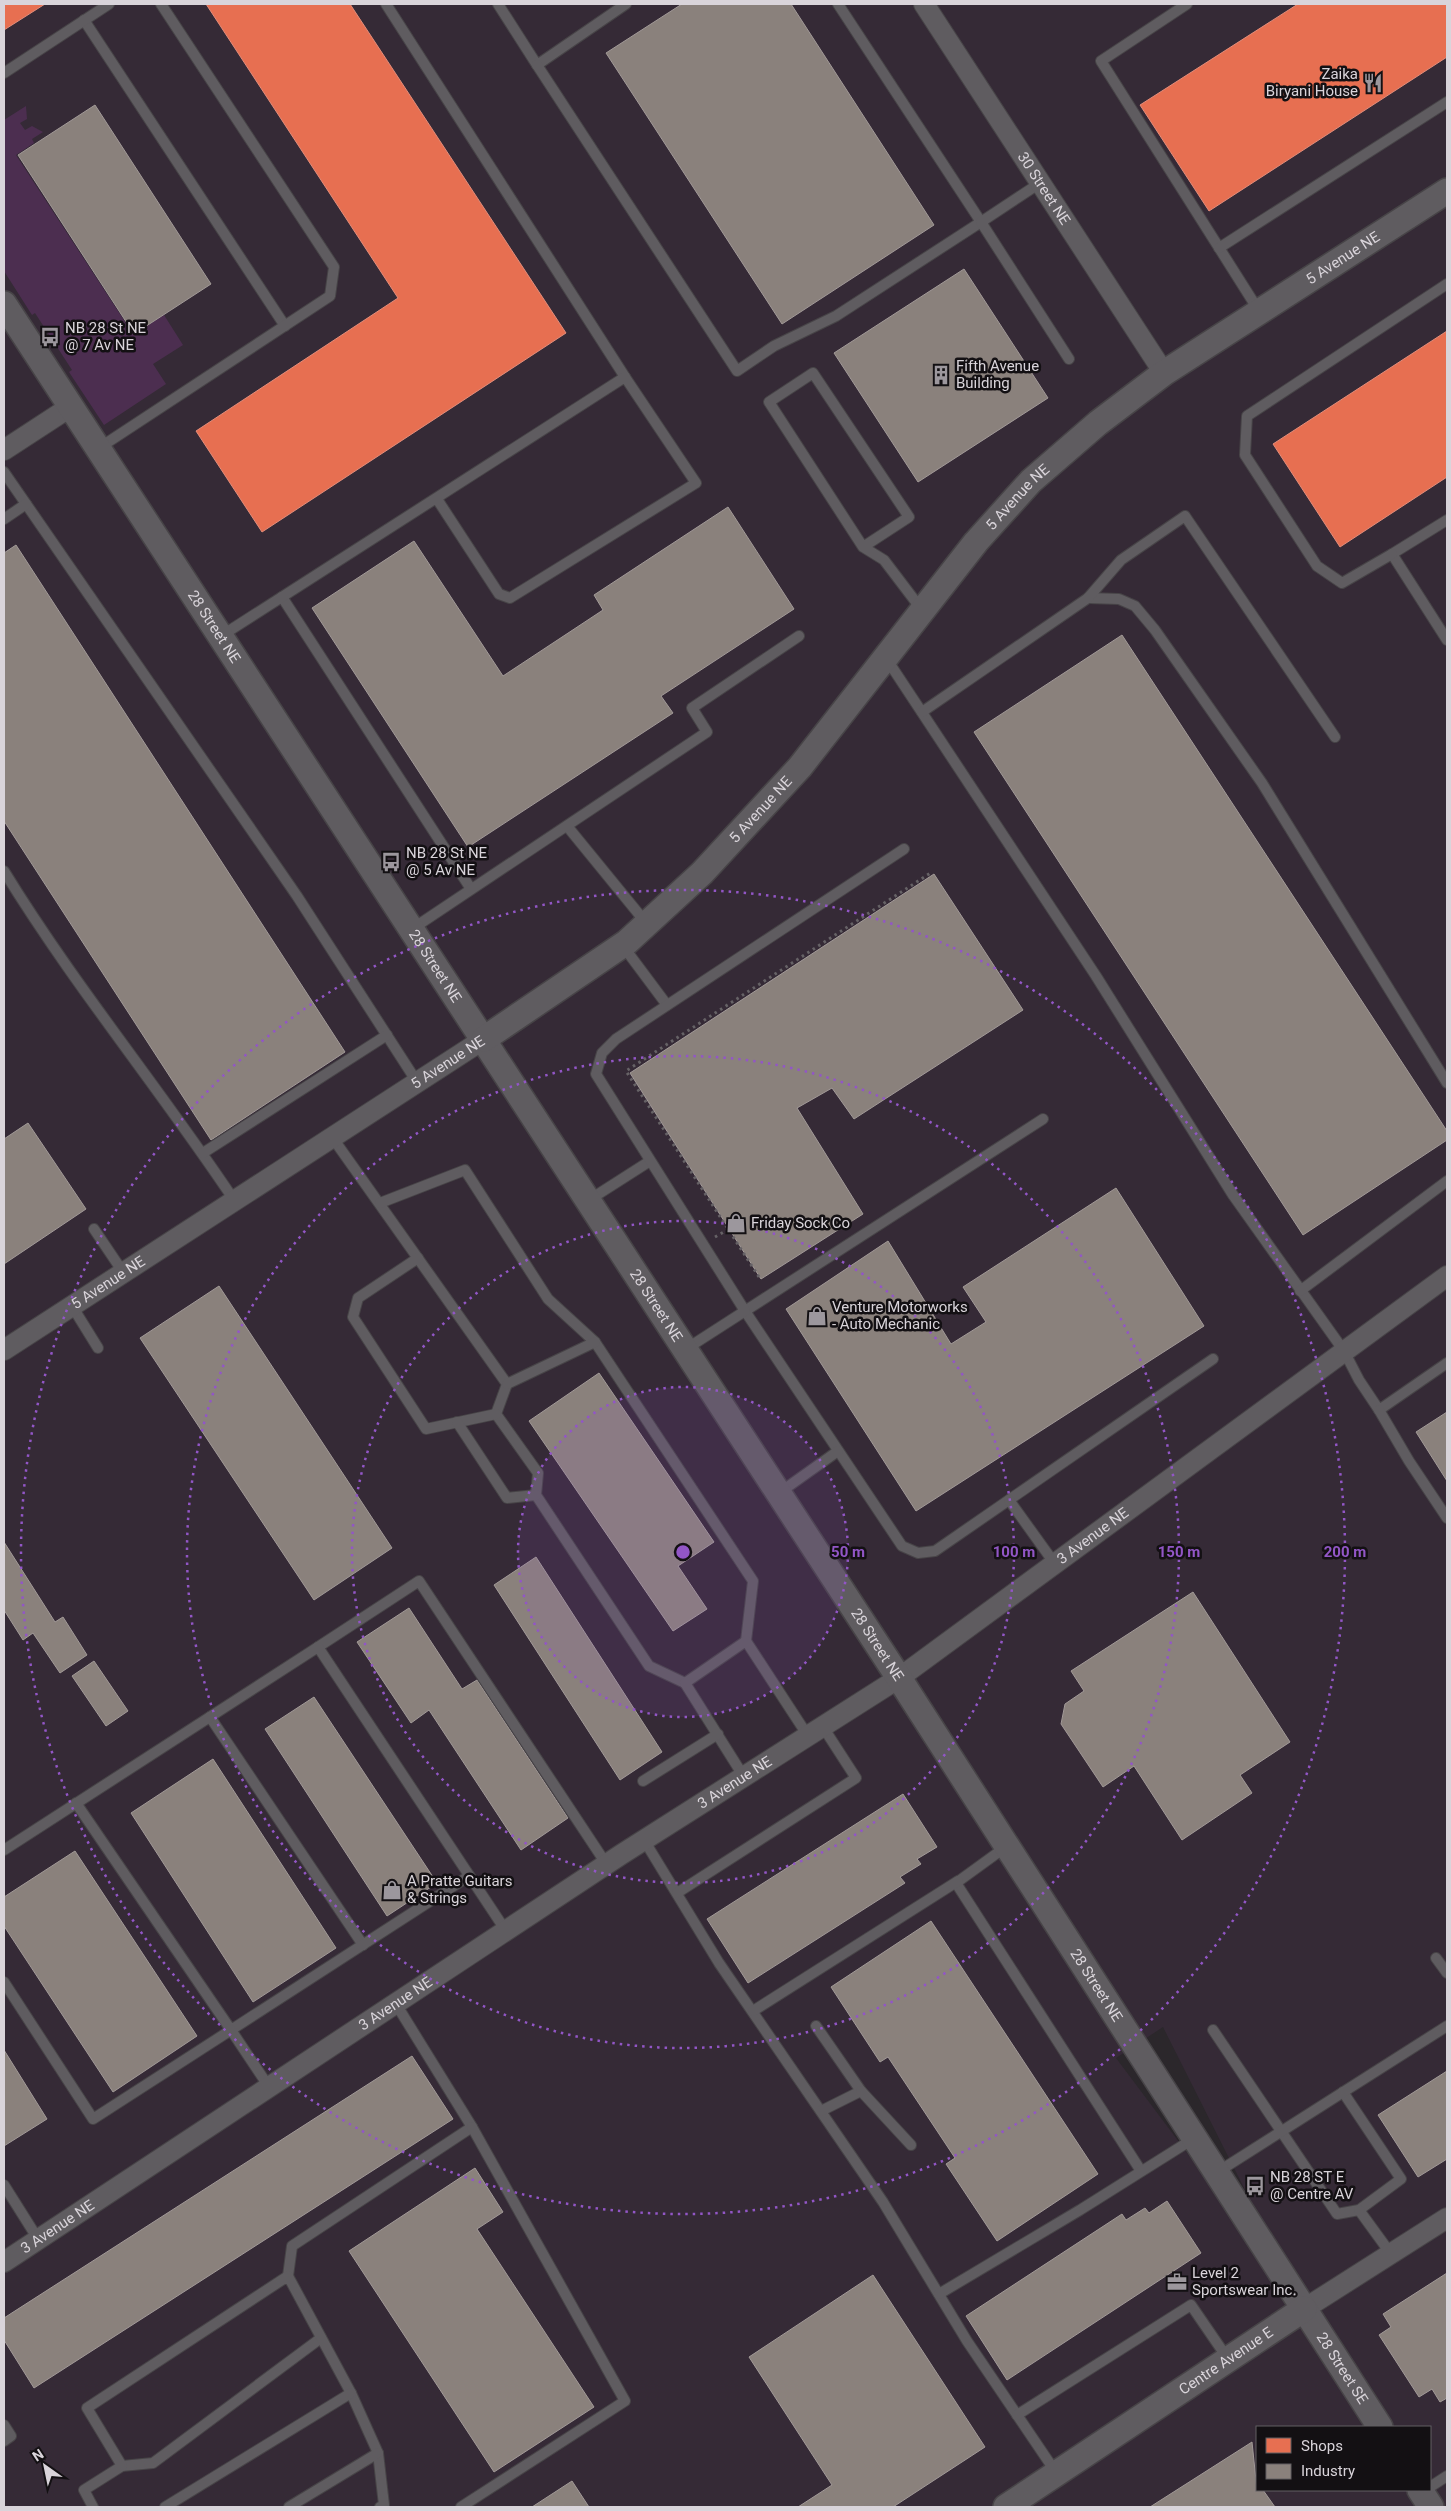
<svg xmlns="http://www.w3.org/2000/svg" width="1451" height="2511" viewBox="0 0 1451 2511" font-family="Roboto,sans-serif">
	<rect width="100%" height="100%" fill="#2b272b"/>
	<!-- built -->
	<path fill="#352a36" fill-rule="evenodd" d="M4,4H1447V2507H4ZM1163,2027L1303,2305L1302,2306L1116,2058ZM1257,2427H1430V2490H1257Z"/>
	<!-- green -->
	<path fill="#4c2e50" d="M26,106L27,119L20,123L25,130L32,126L43,132L32,139L34,143L16,155L133,334L164,315L183,345L153,364L166,384L104,425L69,372L72,370L35,313L32,315L4,271V120Z"/>
	<!-- shops -->
	<g fill="#e76f51" stroke="#e38d7a">
		<path d="M4,4H45L4,30Z"/>
		<path d="M206,4H350L566,333L262,532L196,431L398,298Z"/>
		<path d="M1298,4H1447V57L1209,211L1140,105Z"/>
		<path d="M1447,331V477L1340,547L1273,444Z"/>
	</g>
	<!-- industry -->
	<g fill="#8a817c" stroke="#a29a98">
		<path d="M682,4H791L934,225L782,324L606,53Z"/>
		<path d="M95,105L211,284L134,334L18,155Z"/>
		<path d="M964,269L1048,398L918,482L834,353Z"/>
		<path d="M728,507L794,609L661,696L673,713L468,847L312,608L414,541L503,676L603,610L594,595Z"/>
		<path d="M16,545L345,1052L211,1140L4,821V553Z"/>
		<path d="M1122,635L1447,1131V1140L1303,1235L974,732Z"/>
		<path d="M934,874L1023,1010L854,1119L832,1088L797,1108L863,1214L761,1279L630,1073Z"/>
		<path d="M28,1123L86,1209L4,1264V1139Z"/>
		<path d="M1116,1188L1204,1326L916,1511L786,1309L888,1241L951,1344L986,1322L963,1287Z"/>
		<path d="M219,1286L392,1548L314,1600L140,1338Z"/>
		<path d="M599,1373L714,1542L678,1566L707,1609L673,1631L529,1421Z"/>
		<path d="M1447,1412V1481L1416,1432Z"/>
		<path d="M4,1542L55,1622L63,1617L87,1655L60,1673L33,1633L23,1640L4,1610Z"/>
		<path d="M536,1557L662,1752L620,1780L494,1585Z"/>
		<path d="M1193,1592L1290,1742L1240,1775L1252,1793L1182,1840L1134,1766L1103,1787L1061,1724L1065,1704L1084,1691L1071,1671Z"/>
		<path d="M409,1608L462,1689L477,1680L568,1818L521,1850L429,1710L411,1723L357,1642Z"/>
		<path d="M94,1661L128,1711L106,1726L72,1676Z"/>
		<path d="M314,1697L437,1883L387,1916L265,1729Z"/>
		<path d="M213,1759L336,1948L253,2002L131,1813Z"/>
		<path d="M903,1794L937,1847L917,1859L921,1864L900,1877L905,1883L748,1983L707,1919Z"/>
		<path d="M75,1851L197,2036L113,2092L4,1926V1897Z"/>
		<path d="M931,1921L1098,2174L997,2241L946,2164L955,2158L888,2057L880,2062L831,1987Z"/>
		<path d="M4,2050L47,2119L4,2146Z"/>
		<path d="M412,2056L453,2119L34,2388L4,2340V2318Z"/>
		<path d="M1447,2071V2159L1418,2177L1378,2115Z"/>
		<path d="M475,2168L503,2212L477,2229L594,2407L494,2472L349,2251Z"/>
		<path d="M1167,2201L1201,2253L1007,2380L966,2316L1122,2214L1126,2220L1145,2208L1149,2213Z"/>
		<path d="M1447,2273V2398L1440,2402L1432,2389L1419,2397L1379,2335L1391,2327L1383,2314Z"/>
		<path d="M873,2275L985,2447L893,2507H798L832,2485L749,2357Z"/>
		<path d="M1252,2442L1257,2490H1263L1275,2507H1150Z"/>
		<path d="M572,2481L589,2507H532Z"/>
	</g>
	<g fill="none" stroke-linecap="round" stroke-linejoin="round">
		<defs>
			<g id="service">
				<path d="M386,4L625,377"/>
				<path d="M498,4L537,65L626,4"/>
				<path d="M1187,4L1101,61L1259,311"/>
				<path d="M84,20L285,326"/>
				<path d="M537,65L737,371L774,346L836,316L981,222L838,4"/>
				<path d="M4,73L109,4"/>
				<path d="M1040,183L981,222L1069,359"/>
				<path d="M1219,248L1447,102"/>
				<path d="M99,448L330,296L334,267L161,4"/>
				<path d="M4,472L297,896L417,1082"/>
				<path d="M4,519L26,504"/>
				<path d="M1447,520L1392,554L1447,640"/>
				<path d="M863,547L909,517L813,373L769,402L863,547L884,560L922,610"/>
				<path d="M1392,554L1342,583L1317,566L1245,455L1247,416L1447,284"/>
				<path d="M282,597L471,889"/>
				<path d="M1088,598L1119,599L1135,606L1155,630L1262,783L1447,1083"/>
				<path d="M221,636L625,377L696,483L510,598L499,594L437,499"/>
				<path d="M886,658L1096,976L1233,1195L1344,1351L1359,1380L1379,1410L1447,1363"/>
				<path d="M922,712L1088,598L1121,560L1185,516L1335,737"/>
				<path d="M567,826L647,924"/>
				<path d="M4,871C74,985 160,1089 234,1200"/>
				<path d="M412,929L707,732L692,708L799,636"/>
				<path d="M623,946L667,1005"/>
				<path d="M1043,1119L745,1311L902,1546L918,1553L935,1551L1213,1359"/>
				<path d="M332,1137L507,1384L496,1414L538,1473L536,1495L649,1666L685,1683"/>
				<path d="M203,1153L387,1035"/>
				<path d="M589,1200L650,1161"/>
				<path d="M380,1203L465,1170L548,1299L595,1342L753,1581L746,1641"/>
				<path d="M94,1229L123,1272"/>
				<path d="M418,1258L358,1298L353,1317L426,1429L496,1414"/>
				<path d="M1300,1291L1447,1181"/>
				<path d="M72,1306L98,1348"/>
				<path d="M686,1349L745,1311L596,1074L602,1053L616,1039L904,849"/>
				<path d="M507,1384L595,1342"/>
				<path d="M1379,1410L1409,1461L1447,1518"/>
				<path d="M457,1422L507,1498L536,1495"/>
				<path d="M779,1493L838,1451"/>
				<path d="M1009,1500L1055,1564"/>
				<path d="M318,1647L419,1581L607,1865"/>
				<path d="M210,1717L363,1945"/>
				<path d="M744,1777L685,1683L746,1641L808,1736"/>
				<path d="M643,1781L718,1734"/>
				<path d="M76,1803L231,2030L469,1876"/>
				<path d="M644,1840L719,1963L883,2202L967,2341L1057,2474"/>
				<path d="M1007,1846L956,1883L1141,2171"/>
				<path d="M4,1850L318,1647L506,1931"/>
				<path d="M677,1893L856,1778L823,1727"/>
				<path d="M1436,1958L1447,1973"/>
				<path d="M4,1982L93,2119L231,2030L269,2087"/>
				<path d="M753,2011L958,1881"/>
				<path d="M816,2026L861,2091L821,2111"/>
				<path d="M1213,2030L1337,2214L1359,2210L1401,2179L1343,2092"/>
				<path d="M861,2091L911,2145"/>
				<path d="M1216,2173L1447,2026"/>
				<path d="M4,2185L38,2239"/>
				<path d="M1359,2210L1391,2254"/>
				<path d="M288,2276L292,2246L472,2127L396,2004"/>
				<path d="M939,2294L1080,2210L1193,2139"/>
				<path d="M1017,2415L1191,2305L1228,2359"/>
				<path d="M4,2425L11,2436L4,2441"/>
				<path d="M122,2466L153,2463L321,2338"/>
				<path d="M1430,2487L1447,2476"/>
				<path d="M93,2507L84,2490L122,2466L87,2408L288,2276L351,2393L378,2453L384,2505L380,2507"/>
				<path d="M165,2507L351,2393"/>
				<path d="M289,2507L378,2453"/>
				<path d="M461,2507L625,2401L472,2127"/>
			</g>
			<g id="minor">
				<path id="s1" d="M924,4L1164,373"/>
				<path d="M4,450L70,407"/>
				<path id="s2" d="M4,1350L484,1039"/>
				<path id="s3" d="M4,2262L622,1854L899,1678L1447,1276"/>
				<path d="M1304,2309L1447,2218"/>
			</g>
			<g id="tertiary">
				<path id="s4" d="M4,304L899,1678L1380,2427"/>
				<path id="s5" d="M484,1039L627,942L702,873L800,767L976,542L1031,481L1098,423L1164,373L1447,191"/>
				<path d="M1420,2490L1431,2507"/>
				<path id="s6" d="M1006,2507L1304,2309"/>
			</g>
		</defs>
		<!-- service casing -->
		<use href="#service" stroke="#474447" stroke-width="12"/>
		<!-- minor casing -->
		<use href="#minor" stroke="#474447" stroke-width="22"/>
		<!-- tertiary casing -->
		<use href="#tertiary" stroke="#474447" stroke-width="28"/>
		<!-- path -->
		<g stroke="#666266" stroke-width="3" stroke-dasharray="2.5 4" stroke-linecap="butt">
			<path d="M715,1237L729,1229"/>
			<path d="M759,1277L626,1071L932,872"/>
		</g>
		<!-- service -->
		<use href="#service" stroke="#5f5c60" stroke-width="10"/>
		<!-- minor -->
		<use href="#minor" stroke="#5f5c60" stroke-width="20"/>
		<!-- tertiary -->
		<use href="#tertiary" stroke="#5f5c60" stroke-width="25"/>
	</g>
	<!-- distance rings -->
	<circle cx="683" cy="1552" r="165" fill="#9256c6" fill-opacity=".12"/>
	<g fill="none" stroke="#9256c6" stroke-width="2.5" stroke-dasharray="2.5 5">
		<circle cx="683" cy="1552" r="165"/>
		<circle cx="683" cy="1552" r="331"/>
		<circle cx="683" cy="1552" r="496"/>
		<circle cx="683" cy="1552" r="662"/>
	</g>
	<!-- icons -->
	<defs>
		<symbol id="restaurant-bare" viewBox="-9 -9 18 18"><path d="M-5-6h1v4h1v-4h1v4h1v-4h1v5L-1.5 .5V6h-2V.5L-5-1ZM5-6V6H3V1.5H1.5Q1.5-4 5-6Z" fill="#9c979d" stroke="#131013" stroke-width="2.5" paint-order="stroke"/></symbol>
		<symbol id="bus-bare" viewBox="-9 -9 18 18"><path d="M-5-6H5V4H4V6H2V4H-2V6H-4V4H-5ZM-3.5-4V0h7V-4ZM-3.5 1.2v1.5H-2V1.2ZM2 1.2v1.5H3.5V1.2Z" fill="#9c979d" stroke="#131013" stroke-width="2.5" paint-order="stroke"/></symbol>
		<symbol id="building-bare" viewBox="-9 -9 18 18"><path d="M-4-6H4V6H1V3H-1V6H-4ZM-2.5-4.3h1.7v1.8h-1.7ZM.8-4.3h1.7v1.8H.8ZM-2.5-1h1.7V.8h-1.7ZM.8-1h1.7V.8H.8Z" fill="#9c979d" stroke="#131013" stroke-width="2.5" paint-order="stroke"/></symbol>
		<symbol id="shop-bare" viewBox="-9 -9 18 18"><path d="M-5-2.5h2.3a2.7 3.5 0 0 1 5.4 0H5L5.5 6h-11ZM-1.5-2.5h3a1.5 2.3 0 0 0-3 0Z" fill="#9c979d" stroke="#131013" stroke-width="2.5" paint-order="stroke"/></symbol>
		<symbol id="office-bare" viewBox="-9 -9 18 18"><path d="M-6-3h4V-5.5h4V-3h4V5H-6ZM-1-4.5V-3h2v-1.5ZM-6 0V1H6V0Z" fill="#9c979d" stroke="#131013" stroke-width="2.5" paint-order="stroke"/></symbol>
	</defs>
	<g fill-rule="evenodd">
		<use href="#restaurant-bare" x="1359" y="69" width="28" height="28"/>
		<use href="#bus-bare" x="36" y="323" width="28" height="28"/>
		<use href="#building-bare" x="927" y="361" width="28" height="28"/>
		<use href="#bus-bare" x="377" y="848" width="28" height="28"/>
		<use href="#shop-bare" x="722" y="1209" width="28" height="28"/>
		<use href="#shop-bare" x="803" y="1302" width="28" height="28"/>
		<use href="#shop-bare" x="378" y="1876" width="28" height="28"/>
		<use href="#bus-bare" x="1241" y="2172" width="28" height="28"/>
		<use href="#office-bare" x="1163" y="2268" width="28" height="28"/>
	</g>
	<g text-anchor="middle" stroke-width="5" stroke-linejoin="round" paint-order="stroke">
		<!-- poi labels -->
		<g font-size="15" fill="#d9d4da" stroke="#131013" text-anchor="start">
			<text x="1358" y="79" text-anchor="end">Zaika<tspan x="1358" dy="17">Biryani House</tspan></text>
			<text x="65" y="333">NB 28 St NE<tspan x="65" dy="17">@ 7 Av NE</tspan></text>
			<text x="956" y="371">Fifth Avenue<tspan x="956" dy="17">Building</tspan></text>
			<text x="406" y="858">NB 28 St NE<tspan x="406" dy="17">@ 5 Av NE</tspan></text>
			<text x="751" y="1228">Friday Sock Co</text>
			<text x="832" y="1312">Venture Motorworks<tspan x="832" dy="17">- Auto Mechanic</tspan></text>
			<text x="407" y="1886">A Pratte Guitars<tspan x="407" dy="17">&amp; Strings</tspan></text>
			<text x="1270" y="2182">NB 28 ST E<tspan x="1270" dy="17">@ Centre AV</tspan></text>
			<text x="1192" y="2278">Level 2<tspan x="1192" dy="17">Sportswear Inc.</tspan></text>
		</g>
		<!-- street labels -->
		<g font-size="15" fill="#d9d4da" stroke="#131013">
			<text dy="5" stroke="none"><textPath href="#s1" startOffset="220">30 Street NE</textPath></text>
			<text dy="5" stroke="none"><textPath href="#s5" startOffset="1171">5 Avenue NE</textPath></text>
			<text dy="5" stroke="none"><textPath href="#s5" startOffset="766">5 Avenue NE</textPath></text>
			<text dy="5" stroke="none"><textPath href="#s4" startOffset="385">28 Street NE</textPath></text>
			<text dy="5" stroke="none"><textPath href="#s5" startOffset="361">5 Avenue NE</textPath></text>
			<text dy="5" stroke="none"><textPath href="#s4" startOffset="790">28 Street NE</textPath></text>
			<text dy="5" stroke="none"><textPath href="#s2" startOffset="529">5 Avenue NE</textPath></text>
			<text dy="5" stroke="none"><textPath href="#s2" startOffset="124">5 Avenue NE</textPath></text>
			<text dy="5" stroke="none"><textPath href="#s4" startOffset="1195">28 Street NE</textPath></text>
			<text dy="5" stroke="none"><textPath href="#s3" startOffset="1309">3 Avenue NE</textPath></text>
			<text dy="5" stroke="none"><textPath href="#s4" startOffset="1600">28 Street NE</textPath></text>
			<text dy="5" stroke="none"><textPath href="#s3" startOffset="874">3 Avenue NE</textPath></text>
			<text dy="5" stroke="none"><textPath href="#s4" startOffset="2005">28 Street NE</textPath></text>
			<text dy="5" stroke="none"><textPath href="#s3" startOffset="469">3 Avenue NE</textPath></text>
			<text dy="5" stroke="none"><textPath href="#s3" startOffset="64">3 Avenue NE</textPath></text>
			<text dy="5" stroke="none"><textPath href="#s6" startOffset="264">Centre Avenue E</textPath></text>
			<text dy="5" stroke="none"><textPath href="#s4" startOffset="2460">28 Street SE</textPath></text>
		</g>
	</g>
	<circle cx="683" cy="1552" r="8" fill="#9256c6" stroke="#131013" stroke-width="2.5"/>
	<g font-size="15" text-anchor="middle" font-weight="bold" fill="#9256c6" stroke="#131013" stroke-width="5" stroke-linejoin="round" paint-order="stroke">
		<text x="848" y="1557">50 m</text>
		<text x="1014" y="1557">100 m</text>
		<text x="1179" y="1557">150 m</text>
		<text x="1345" y="1557">200 m</text>
	</g>
	<!-- border -->
	<rect width="1451" height="2511" fill="none" stroke="#d9d4da" stroke-width="10"/>
	<!-- legend -->
	<rect x="1256" y="2426" width="175" height="65" fill="#131013" stroke="#625e63"/>
	<rect x="1266" y="2438" width="25" height="15" fill="#e76f51" stroke="#625e63"/>
	<text x="1301" y="2451" font-size="15" fill="#d9d4da">Shops</text>
	<rect x="1266" y="2464" width="25" height="15" fill="#8a817c" stroke="#625e63"/>
	<text x="1301" y="2476" font-size="15" fill="#d9d4da">Industry</text>
	<!-- north arrow -->
	<g transform="translate(45 2466) rotate(327)" stroke="#131013" stroke-width="4" paint-order="stroke">
	<path d="M0-4L9 19L0 12L-9 19Z" fill="#d9d4da"/>
	<text y="-8" font-size="14" font-weight="bold" text-anchor="middle" fill="#d9d4da">N</text>
	</g>
</svg>
